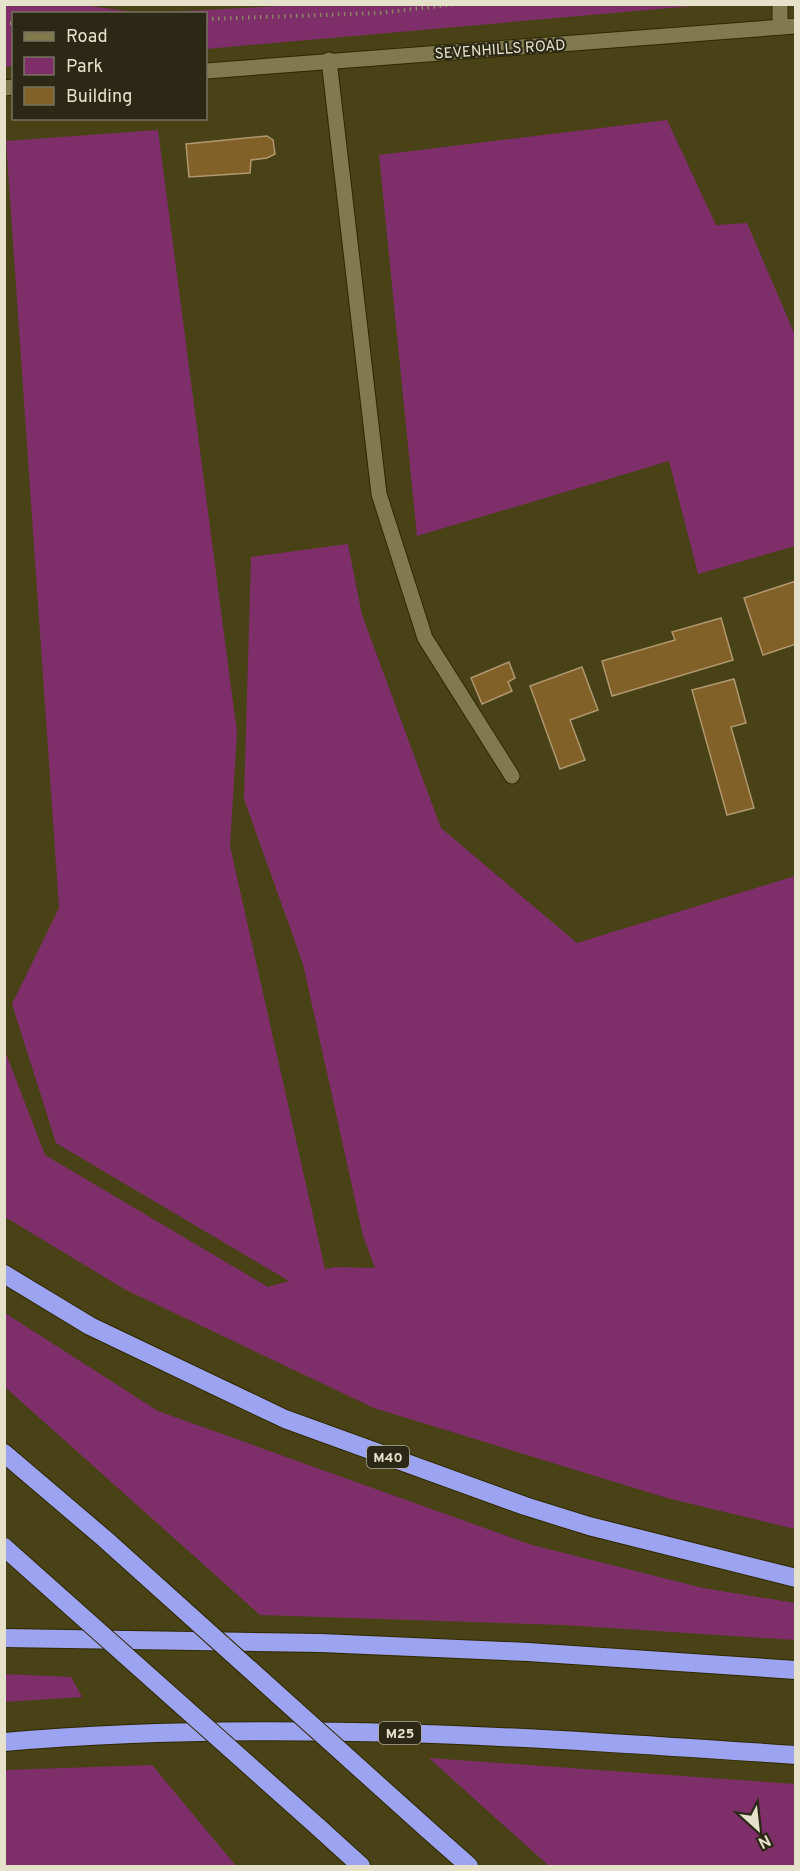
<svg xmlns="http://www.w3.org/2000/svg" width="800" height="1871" viewBox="0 0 800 1871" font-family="Overpass,sans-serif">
	<rect width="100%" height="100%" fill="#494217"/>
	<!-- green -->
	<g fill="#7e2f69">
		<path d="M4,5H82L142,13L14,14L13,66L5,67Z"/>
		<path d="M298,5L704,4V5L206,49V14L151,13Z"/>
		<path d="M667,120L716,225L747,223L795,335V546L698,574L669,461L417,536L379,155Z"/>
		<path d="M158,130L237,733L230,846L325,1269L336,1267L375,1268L363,1236L303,964L244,799L251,557L348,544L362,615L441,828L577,943L795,876V1529L667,1498L374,1408L126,1290L5,1217V1051L45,1155L268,1287L289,1281L56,1143L12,1004L59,908L6,141Z"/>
		<path d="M5,1313L158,1411L532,1545L703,1588L795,1603V1640L564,1625L260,1615L5,1387Z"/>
		<path d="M5,1674L71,1677L82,1697L5,1702Z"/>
		<path d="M429,1758L795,1784V1866H549Z"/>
		<path d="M152,1765L236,1866H5V1770Z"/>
	</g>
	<!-- building -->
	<g fill="#816127" stroke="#b09770" stroke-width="1.5">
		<path d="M267,136L273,140L275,154L267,158L251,160L250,173L189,177L186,144Z"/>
		<path d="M796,581V644L763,655L744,598Z"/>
		<path d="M721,618L733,660L612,696L602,661L675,640L672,632Z"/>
		<path d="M509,662L515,678L508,682L512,691L482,704L471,678Z"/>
		<path d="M582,667L598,710L570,720L585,760L560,769L530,686Z"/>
		<path d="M734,679L746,723L731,727L754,808L727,815L692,690Z"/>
	</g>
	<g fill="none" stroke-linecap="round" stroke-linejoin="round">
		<defs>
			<g id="minor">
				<path d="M780,4V27"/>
				<path d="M329,60L379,494L425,638L512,776"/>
				<path d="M206,71L796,26"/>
				<path d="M4,88L14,87"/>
			</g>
			<g id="highway">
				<path d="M4,1274L90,1326L285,1419L525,1506L589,1526L796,1578"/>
				<path d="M4,1453L106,1540"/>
				<path d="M4,1638L321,1643L528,1652L796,1670"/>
				<path d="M4,1742C267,1719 533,1737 796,1755"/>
				<path d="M317,1826L361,1866"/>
				<path d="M426,1828L469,1866"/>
			</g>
		</defs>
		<!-- minor casing -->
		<use href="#minor" stroke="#2f2800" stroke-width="17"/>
		<!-- highway casing -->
		<use href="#highway" stroke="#2f2800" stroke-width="20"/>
		<!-- path -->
		<g stroke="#8a8462" stroke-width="4" stroke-dasharray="1.5 4.5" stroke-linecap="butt">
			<path d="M84,14H86"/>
			<path d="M206,19L379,13L457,4"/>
			<path d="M4,23H14"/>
		</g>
		<!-- minor -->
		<use href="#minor" stroke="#817a4f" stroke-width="15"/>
		<!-- highway -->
		<use href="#highway" stroke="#9ca3f0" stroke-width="18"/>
		<defs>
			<g id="highway-bridge">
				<path d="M106,1540L426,1828"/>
				<path d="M4,1547L317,1826"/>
			</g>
		</defs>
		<!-- highway-bridge casing -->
		<use href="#highway-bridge" stroke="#2f2800" stroke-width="20" stroke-linecap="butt"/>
		<!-- highway-bridge -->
		<use href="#highway-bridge" stroke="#9ca3f0" stroke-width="18"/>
	</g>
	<g text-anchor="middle" stroke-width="4.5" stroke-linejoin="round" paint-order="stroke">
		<!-- shield labels -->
		<g fill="#2b2816" stroke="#adaa95" stroke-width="1.5">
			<rect x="367" y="1446" width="42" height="22" rx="4.5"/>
			<rect x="379" y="1722" width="42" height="22" rx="4.5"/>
		</g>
		<g font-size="14" font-weight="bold" fill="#e5e1cb">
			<text x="388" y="1462">M40</text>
			<text x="400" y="1738">M25</text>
		</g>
		<!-- street labels -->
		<g font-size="15" fill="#e5e1cb" stroke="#2b2816">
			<text transform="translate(500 49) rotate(-4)" y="5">SEVENHILLS ROAD</text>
		</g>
	</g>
	<!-- border -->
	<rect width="800" height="1871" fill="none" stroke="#e5e1cb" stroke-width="12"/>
	<!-- legend -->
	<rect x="12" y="12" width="195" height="108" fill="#2b2816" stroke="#75725e" stroke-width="1.5"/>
	<rect x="24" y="32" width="30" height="9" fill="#817a4f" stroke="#75725e" stroke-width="1.5"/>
	<text x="66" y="42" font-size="18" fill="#e5e1cb">Road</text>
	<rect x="24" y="57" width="30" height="18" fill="#7e2f69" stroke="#75725e" stroke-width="1.5"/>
	<text x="66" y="72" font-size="18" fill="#e5e1cb">Park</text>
	<rect x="24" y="87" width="30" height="18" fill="#816127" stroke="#75725e" stroke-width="1.5"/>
	<text x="66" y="102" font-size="18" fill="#e5e1cb">Building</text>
	<!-- north arrow -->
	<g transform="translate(758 1829) rotate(153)" stroke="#2b2816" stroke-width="4.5" paint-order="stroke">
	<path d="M0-4.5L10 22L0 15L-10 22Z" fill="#e5e1cb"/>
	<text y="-9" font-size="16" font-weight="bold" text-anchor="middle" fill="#e5e1cb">N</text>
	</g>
</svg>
